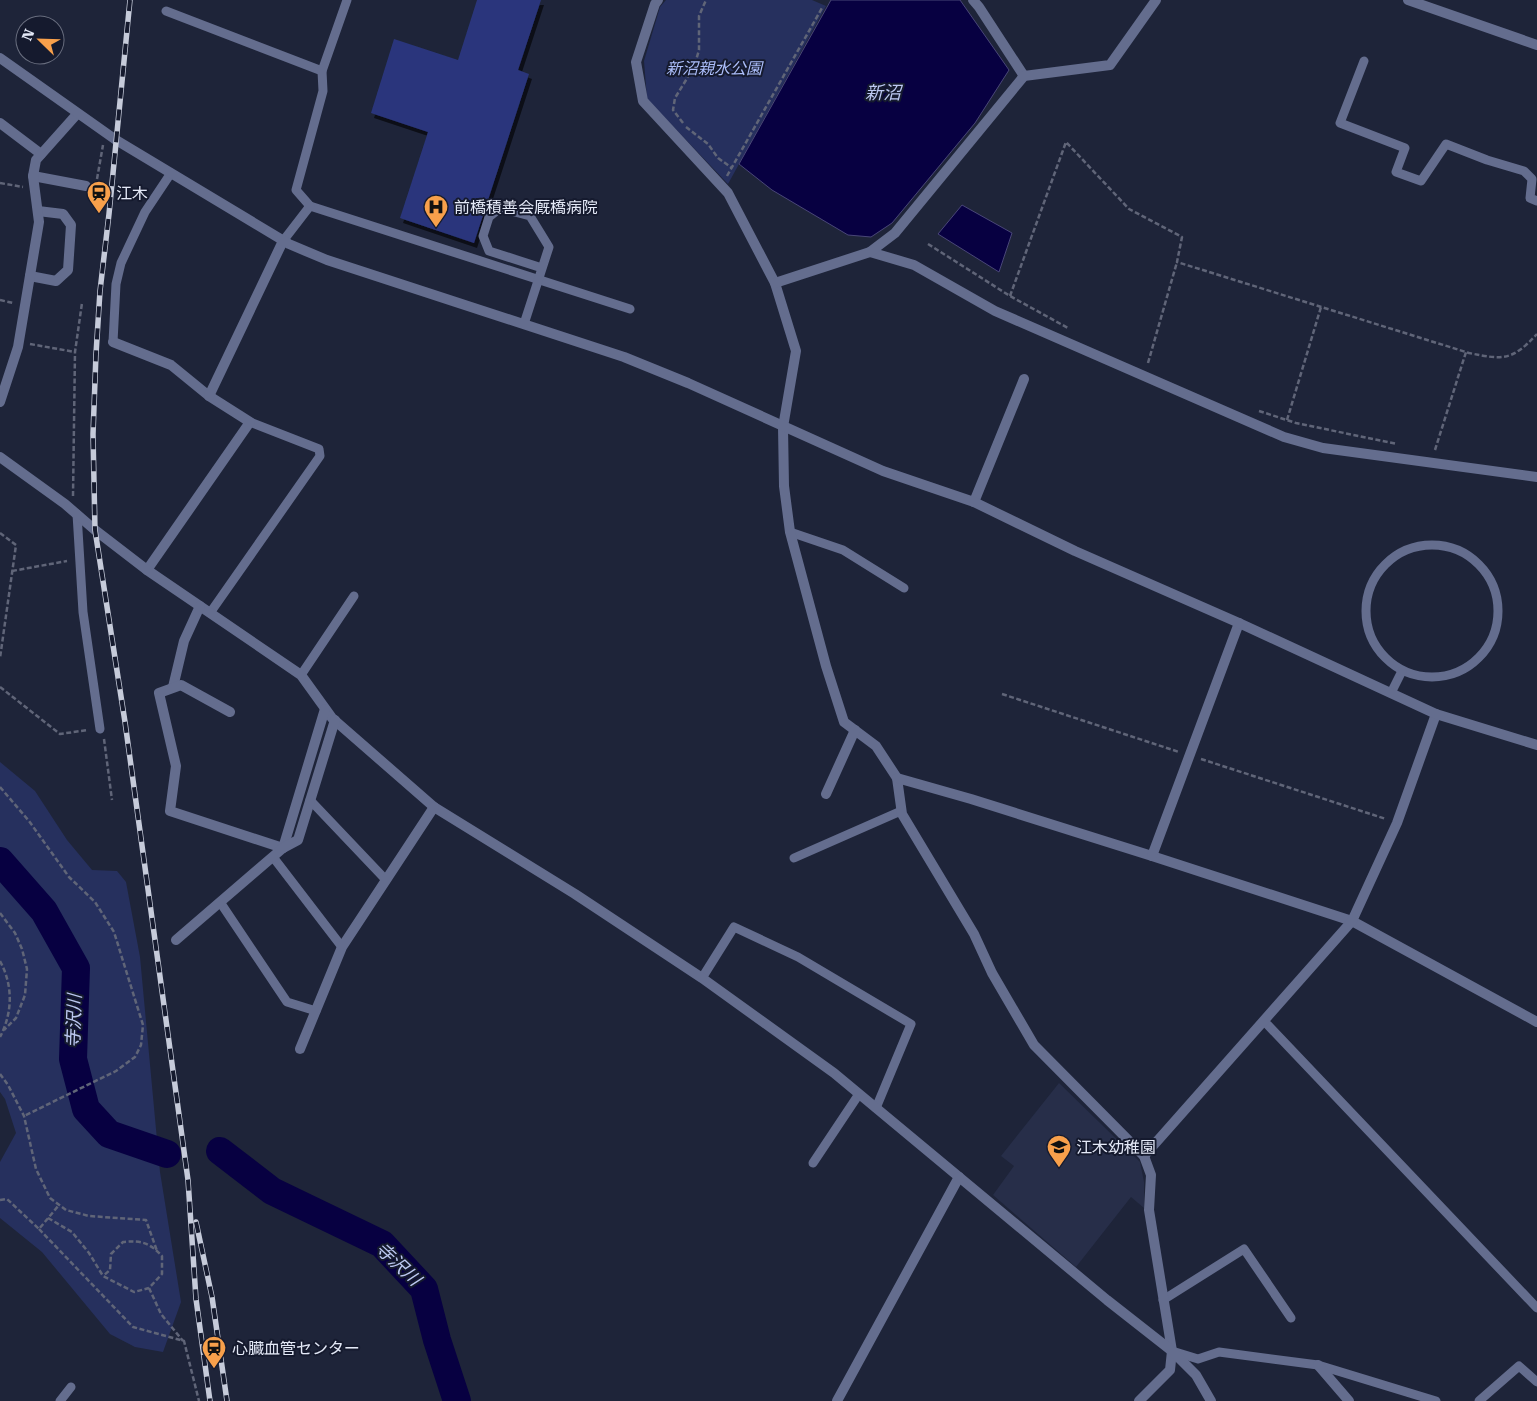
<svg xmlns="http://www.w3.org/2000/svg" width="1537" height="1401" viewBox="0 0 1537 1401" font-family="'Roboto Serif','Noto Sans JP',serif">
	<defs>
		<filter id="shadow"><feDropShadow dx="3" dy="5" stdDeviation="0" flood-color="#0009"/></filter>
	</defs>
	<rect width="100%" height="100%" fill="#1e2439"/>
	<!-- built -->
	<path fill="#272e49" d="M1059,1083L1140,1162L1144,1182V1208L1131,1197L1076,1267L993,1195L1014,1166L1001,1156Z"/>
	<!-- green -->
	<g fill="#26305e">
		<path d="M666,0H812L826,6L728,184L647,99L644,61L660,7Z"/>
		<path d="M0,762L35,791L67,840L92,870L117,871L126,882L140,957L160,1172L181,1302L163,1352L135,1347L110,1334L42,1252L0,1218V1162L16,1133L5,1099L0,1092Z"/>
	</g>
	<!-- water -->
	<g fill="#070041" stroke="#494678">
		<path d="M831,0H960L1009,70L975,123L892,223L871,237L848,235L772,190L739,164Z"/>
		<path d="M962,205L1012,233L999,272L938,234Z"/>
	</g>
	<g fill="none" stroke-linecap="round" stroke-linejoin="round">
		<!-- river -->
		<g stroke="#070041" stroke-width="28">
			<path d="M0,861L44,911L76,968L73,1059L86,1109L109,1134L167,1154"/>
			<path d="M220,1151L272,1191L382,1244L424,1289L437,1340L457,1401"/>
		</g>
	</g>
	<!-- building -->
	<path fill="#2a367b" filter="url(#shadow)" d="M477,0H541L518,70L529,74L474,243L400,218L428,132L371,113L394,39L458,60Z"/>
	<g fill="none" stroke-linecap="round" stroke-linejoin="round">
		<!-- path -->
		<g stroke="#606578" stroke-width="2.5" stroke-dasharray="5 2.5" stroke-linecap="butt">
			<path d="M683,123L673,110L675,98L694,67L699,50V16L706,0"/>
			<path d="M686,127L708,144L718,158L732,168"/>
			<path d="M727,176L822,8"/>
			<path d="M97,179L103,145"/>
			<path d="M0,183L23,187"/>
			<path d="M928,244L1010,296L1068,328"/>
			<path d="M1010,296L1066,142L1129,209L1182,237L1177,262L1469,353C1503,360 1512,361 1537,334"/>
			<path d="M0,300L13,303"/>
			<path d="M30,344L75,352"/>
			<path d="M1148,363L1177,262"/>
			<path d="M1259,411L1296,423L1397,444"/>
			<path d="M1287,420L1321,307"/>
			<path d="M1435,450L1466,352"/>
			<path d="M73,496L75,352L82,303"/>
			<path d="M0,533L16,545L0,658"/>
			<path d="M12,571L67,561"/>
			<path d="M0,687L60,734L88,730"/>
			<path d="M1002,694L1179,752"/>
			<path d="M104,739L112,800"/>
			<path d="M1201,759L1386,819"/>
			<path d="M0,787L29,821L69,877L95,902L114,932L143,1025L141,1045L135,1057L116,1071L24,1116"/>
			<path d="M0,913L15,933L22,949L27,969L25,995L16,1018L4,1030"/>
			<path d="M0,961C13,985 13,1012 0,1037"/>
			<path d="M0,1074L8,1085L24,1116L36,1169L50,1198L66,1210L89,1216L146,1220L157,1251"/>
			<path d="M0,1200L7,1199L39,1229L59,1205"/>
			<path d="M48,1218L72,1232L89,1253L103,1276L134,1292L149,1288L162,1274V1256C150,1243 141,1240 123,1242L111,1254L110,1270L103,1276"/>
			<path d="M39,1229L133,1327L184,1341L199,1401"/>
			<path d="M149,1288L161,1314L183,1341"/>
		</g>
		<!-- service -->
		<g stroke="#646d8e" stroke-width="9">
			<path d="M166,11L322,71"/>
			<path d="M1364,61L1340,123L1405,148L1396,172L1421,181L1446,144L1487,160L1524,171L1532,179L1530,198L1537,201"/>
			<path d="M310,206L630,309"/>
			<path d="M283,241L310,206L296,190L323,91L322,71L347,0"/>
			<path d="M524,324L549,247L530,216L500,208L489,217L483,236L489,251L542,268"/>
			<path d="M113,342L116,284L121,263L145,212L171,173"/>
			<path d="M77,514L83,612L100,729"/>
			<path d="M790,532L843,550L904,588"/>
			<circle cx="1432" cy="611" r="66"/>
			<path d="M210,613L320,456L319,449L250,422"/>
			<path d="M301,675L354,596"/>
			<path d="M1391,693L1402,671"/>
			<path d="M310,800L386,880"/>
			<path d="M273,857L342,947"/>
			<path d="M794,858L901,811"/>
			<path d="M220,902L287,1002L316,1011"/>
			<path d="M702,978L734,927L798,957L911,1024L876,1108"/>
			<path d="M1264,1021L1537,1308"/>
			<path d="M813,1163L859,1094"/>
			<path d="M1163,1300L1244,1249L1291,1318"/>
			<path d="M1172,1351L1198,1359L1219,1352L1318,1365L1436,1401"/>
			<path d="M60,1401L71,1387"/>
			<path d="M1479,1401L1519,1366L1537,1382"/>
		</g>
		<!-- minor -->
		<g stroke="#646d8e" stroke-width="10">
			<path d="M658,0L655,4L636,62L643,101L728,193L775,283L796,351L783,427L784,486L790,532L826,666L844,722L876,746L897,778L902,814L974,934L992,973L1034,1045L1144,1156L1151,1175L1149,1210L1172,1351L1170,1370L1139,1401"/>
			<path d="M973,0L979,7L1024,76"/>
			<path d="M1408,0L1537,45"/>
			<path d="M0,123L41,154"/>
			<path d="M33,176L86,186"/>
			<path d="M870,252L914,265L995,311L1284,437L1323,448L1537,477"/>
			<path d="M30,276L56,281L68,270L71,225L63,214L38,211"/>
			<path d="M775,283L870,252L895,233L1024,76L1110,65L1156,0"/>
			<path d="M113,342L171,365L209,396L250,422L147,570"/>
			<path d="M209,396L283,241"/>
			<path d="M0,402L18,347L39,222L33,176L36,160L77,114"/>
			<path d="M0,457L65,504L95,530L147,570L301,675L332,718L434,807L575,894L702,978L834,1073L1107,1300L1172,1351L1196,1375L1211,1401"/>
			<path d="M974,502L1024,379"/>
			<path d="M173,687L184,641L200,606"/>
			<path d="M230,712L181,685L159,693L176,766L170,811L283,848"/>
			<path d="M897,778L971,799L1152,856L1352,921L1537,1022"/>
			<path d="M826,794L855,730"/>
			<path d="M283,848L325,709"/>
			<path d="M1152,856L1239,623"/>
			<path d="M176,940L283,848L298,840L335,720"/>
			<path d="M300,1049L342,947L434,807"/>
			<path d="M1144,1156L1352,921L1397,823L1436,714"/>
			<path d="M1318,1365L1349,1401"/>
			<path d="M837,1401L959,1177"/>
		</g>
		<!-- tertiary -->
		<path stroke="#646d8e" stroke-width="10" d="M0,58L116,140L289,244L327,260L624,357L688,383L883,471L974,502L1075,551L1239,623L1436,714L1537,745"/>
		<defs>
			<g id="rail">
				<path d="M130,0L109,214L100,291L96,354L93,434L95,530L125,722L188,1180L196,1299L210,1401"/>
				<path d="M196,1222L212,1297L227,1401"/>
			</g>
		</defs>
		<!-- rail casing -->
		<use href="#rail" stroke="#c6cbda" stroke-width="5.5"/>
		<!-- rail -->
		<use href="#rail" stroke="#151a2e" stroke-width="4" stroke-dasharray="11" stroke-linecap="butt"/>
	</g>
	<!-- icons -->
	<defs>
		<symbol id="station-pin" viewBox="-11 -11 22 30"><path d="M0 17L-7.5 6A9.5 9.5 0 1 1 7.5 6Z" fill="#f8a04b" stroke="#151a2e"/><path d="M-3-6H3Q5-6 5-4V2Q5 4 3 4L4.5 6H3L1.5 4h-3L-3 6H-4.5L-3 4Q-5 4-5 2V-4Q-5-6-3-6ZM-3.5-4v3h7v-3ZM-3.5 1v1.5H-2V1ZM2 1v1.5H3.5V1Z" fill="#111"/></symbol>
		<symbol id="hospital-pin" viewBox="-11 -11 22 30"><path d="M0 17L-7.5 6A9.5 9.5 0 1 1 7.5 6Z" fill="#f8a04b" stroke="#151a2e"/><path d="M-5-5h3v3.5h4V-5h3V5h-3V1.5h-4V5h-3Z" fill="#111"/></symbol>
		<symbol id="school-pin" viewBox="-11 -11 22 30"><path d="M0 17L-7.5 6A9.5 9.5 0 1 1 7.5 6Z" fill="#f8a04b" stroke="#151a2e"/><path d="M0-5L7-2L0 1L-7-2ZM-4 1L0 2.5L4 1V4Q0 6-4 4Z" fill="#111"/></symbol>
	</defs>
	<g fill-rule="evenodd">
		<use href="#station-pin" x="85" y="179" width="28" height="38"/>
		<use href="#hospital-pin" x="422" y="193" width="28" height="38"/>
		<use href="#school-pin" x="1045" y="1133" width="28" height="38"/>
		<use href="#station-pin" x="200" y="1334" width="28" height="38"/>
	</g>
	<g text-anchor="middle" stroke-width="4" stroke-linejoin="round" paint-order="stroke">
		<!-- park labels -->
		<g font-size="16" font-style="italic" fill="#abbdf9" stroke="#151a2e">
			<text x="714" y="74">新沼親水公園</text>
		</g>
		<!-- poi labels -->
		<g font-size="16" fill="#e4e9f7" stroke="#151a2e" text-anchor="start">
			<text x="116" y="199">江木</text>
			<text x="454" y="213">前橋積善会厩橋病院</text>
			<text x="1076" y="1153">江木幼稚園</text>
			<text x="232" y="1354">心臓血管センター</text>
		</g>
		<!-- water labels -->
		<g font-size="18" font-style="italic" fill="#bcc8f1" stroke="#151a2e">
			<text x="883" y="99">新沼</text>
			<text transform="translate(74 1021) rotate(-88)" y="6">寺沢川</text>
			<text transform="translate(398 1264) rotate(43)" y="6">寺沢川</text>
		</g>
	</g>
	<!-- north arrow -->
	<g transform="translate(40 40) rotate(293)"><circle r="24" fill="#151a2e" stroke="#686d7e"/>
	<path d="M0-4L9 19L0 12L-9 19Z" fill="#f8a04b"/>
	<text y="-8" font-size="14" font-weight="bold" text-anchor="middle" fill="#e4e9f7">N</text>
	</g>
</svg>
